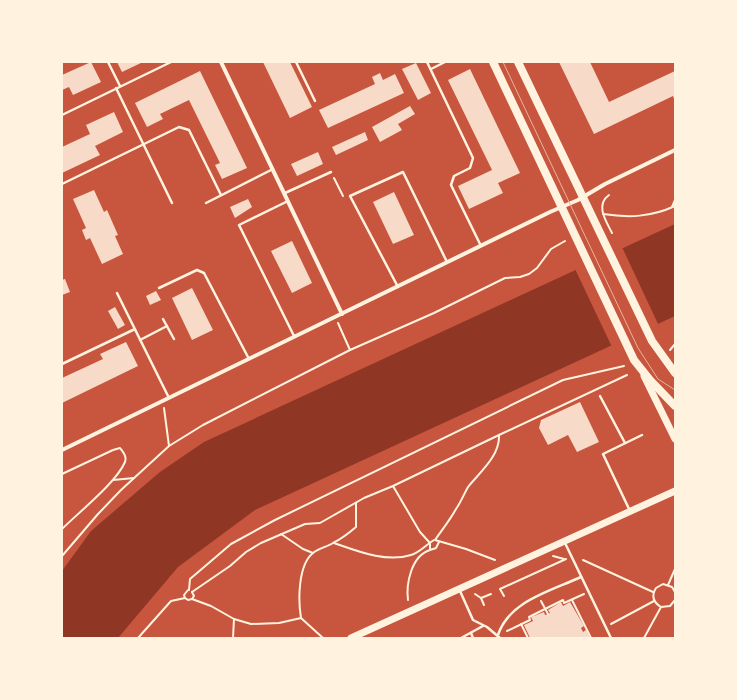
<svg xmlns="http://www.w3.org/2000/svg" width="737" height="700" viewBox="0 0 737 700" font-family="Lora,serif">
	<rect width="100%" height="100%" fill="#c8553d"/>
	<!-- water -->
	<path fill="#8f3625" d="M675,224V316L255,510L178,567L118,638H62V571L91,531L160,472L204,442Z"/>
	<!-- pier -->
	<path fill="#c8553d" d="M622,247L659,326L612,347L575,269Z"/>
	<!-- building -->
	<g fill="#f7dbc8">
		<path d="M91,62L101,82L73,95L69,87L62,90V75Z"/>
		<path d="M117,62H143L122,72Z"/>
		<path d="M263,62H290L312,107L290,118Z"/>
		<path d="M559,62H590L609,102L675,71V101L673,96L594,134Z"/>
		<path d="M416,63L431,93L418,100L402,69Z"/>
		<path d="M470,69L520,173L498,183L503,193L469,209L458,186L492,170L448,80Z"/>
		<path d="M200,71L247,168L222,179L215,165L220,163L189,100L160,114L163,119L147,127L135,103Z"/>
		<path d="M380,73L383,80L395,74L404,93L328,128L319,110L375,84L372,77Z"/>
		<path d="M410,106L415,114L398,124L402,130L380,142L372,127Z"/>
		<path d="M114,112L123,132L95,146L100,155L62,173V147L90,134L86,125Z"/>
		<path d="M365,132L368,140L336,155L332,147Z"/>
		<path d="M318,152L323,164L297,176L291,164Z"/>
		<path d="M94,190L104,212L107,210L118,235L115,236L123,254L102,264L90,238L86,240L82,230L86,228L73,199Z"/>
		<path d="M394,192L414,235L393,244L373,202Z"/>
		<path d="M248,199L252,207L235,218L230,207Z"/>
		<path d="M292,241L312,283L292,293L271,251Z"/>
		<path d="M65,279L70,292L62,295V280Z"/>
		<path d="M192,288L213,330L192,340L172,298Z"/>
		<path d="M156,291L161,300L150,305L146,296Z"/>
		<path d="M115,307L125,325L118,329L108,311Z"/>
		<path d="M126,342L138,366L62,403V378L103,359L100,354Z"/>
		<path d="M580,402L599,442L577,452L568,435L548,445L539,428L541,420Z"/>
		<path d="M561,602L563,606L570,602L584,626L581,628L583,632L586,630L590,638H530L524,625L533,621L531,617L544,612L545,615L548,614L550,613L548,610Z"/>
	</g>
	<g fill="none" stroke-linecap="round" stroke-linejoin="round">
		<!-- path -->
		<g stroke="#fff3e0" stroke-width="2">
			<path d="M334,178L343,196"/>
			<path d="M609,195C595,205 606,221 612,233"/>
			<path d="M672,207L675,200"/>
			<path d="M603,214C629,218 651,217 675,206"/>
			<path d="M338,323L350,350"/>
			<path d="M670,350L675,344"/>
			<path d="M164,408L169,446"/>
			<path d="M62,474L113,450L120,448C123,452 127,456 125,462C116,483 79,512 62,529"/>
			<path d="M113,480L134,478"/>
			<path d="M393,486L420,532L430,543V550"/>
			<path d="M281,534L303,549L313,553"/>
			<path d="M334,543C357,551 386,563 411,555C419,553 427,544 434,540"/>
			<path d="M62,556L98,514L121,490L169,446L203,425L350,350L434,313L505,278L520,277L529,274L537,268L551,249L565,241"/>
			<path d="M553,556L564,559"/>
			<path d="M495,560L466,549L435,540C442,530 450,520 456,509C461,502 464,494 468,487C480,472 500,456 499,435L627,375"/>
			<path d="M583,560L653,592"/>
			<path d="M668,585L675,569"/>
			<path d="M189,590L190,579L231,544L275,520L563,380L624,366"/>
			<path d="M192,592L230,566L246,552L261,543L305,524L320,523L364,498L393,486L499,435"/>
			<path d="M675,592L672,587L663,584L656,588C651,596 653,602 661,607L670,606L675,600"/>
			<path d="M475,594L481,598"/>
			<path d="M504,596L500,589L566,559"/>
			<path d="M185,598L184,595L188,590"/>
			<path d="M192,599L211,606L234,619L251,624L279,623L301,618L323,638"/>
			<path d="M408,600C406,584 411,556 430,550C432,549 434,549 436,548L439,542"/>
			<path d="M572,600L591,638"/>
			<path d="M541,601L548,614"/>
			<path d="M484,605L481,598L491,594"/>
			<path d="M301,618C298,600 298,565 313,553C319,548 327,547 333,543C341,539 349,533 356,527V503"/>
			<path d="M521,624L528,638"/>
			<path d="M611,624L654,601"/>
			<path d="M507,631L530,620L529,617L563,600L564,603L584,594"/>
			<path d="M138,638L171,601L185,598L188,600L192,599L194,596L192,592"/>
			<path d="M233,638L234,619"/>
			<path d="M644,638L661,607"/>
		</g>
		<!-- service -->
		<g stroke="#fff3e0" stroke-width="2.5">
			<path d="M108,62L120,86"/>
			<path d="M296,62L315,101"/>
			<path d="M427,62L473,158L470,168L454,176L451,185L481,246"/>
			<path d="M431,69L445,62"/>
			<path d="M116,88L172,203"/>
			<path d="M62,115L171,62"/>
			<path d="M62,184L179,127L189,130L221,195"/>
			<path d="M285,193L331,172"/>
			<path d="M288,201L239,225L294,336"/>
			<path d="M206,203L273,169"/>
			<path d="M398,287L350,196L403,172L447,262"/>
			<path d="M159,288L197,270L204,273L249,359"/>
			<path d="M117,293L169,398"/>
			<path d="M163,319L174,339"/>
			<path d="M140,340L167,326"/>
			<path d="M62,364L135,329"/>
			<path d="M600,396L625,443"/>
			<path d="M630,511L603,454L642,435"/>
			<path d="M565,543L611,638"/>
			<path d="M460,591L473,620L487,627L500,638"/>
			<path d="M471,633L473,638"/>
			<path d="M498,635C509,601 551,591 581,577"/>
			<path d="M461,638L483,626"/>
		</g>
		<!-- minor -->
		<g stroke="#fff3e0" stroke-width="4">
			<path d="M221,62L342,314"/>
			<path d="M62,450L550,212L578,200L605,184L675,150"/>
		</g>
		<!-- tertiary -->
		<g stroke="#fff3e0" stroke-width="7">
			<path d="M644,376L675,439"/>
			<path d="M351,638L675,491"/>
		</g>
		<!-- secondary -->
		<g stroke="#fff3e0" stroke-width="8">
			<path d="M493,62L634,360L650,380L675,406"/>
			<path d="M518,62L652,341L675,373"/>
		</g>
		<!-- tram -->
		<path stroke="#e9b49f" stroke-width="1" d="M503,62L638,348L658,379L675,390"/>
	</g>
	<!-- border -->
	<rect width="737" height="700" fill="none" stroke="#fff3e0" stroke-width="126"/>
</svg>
